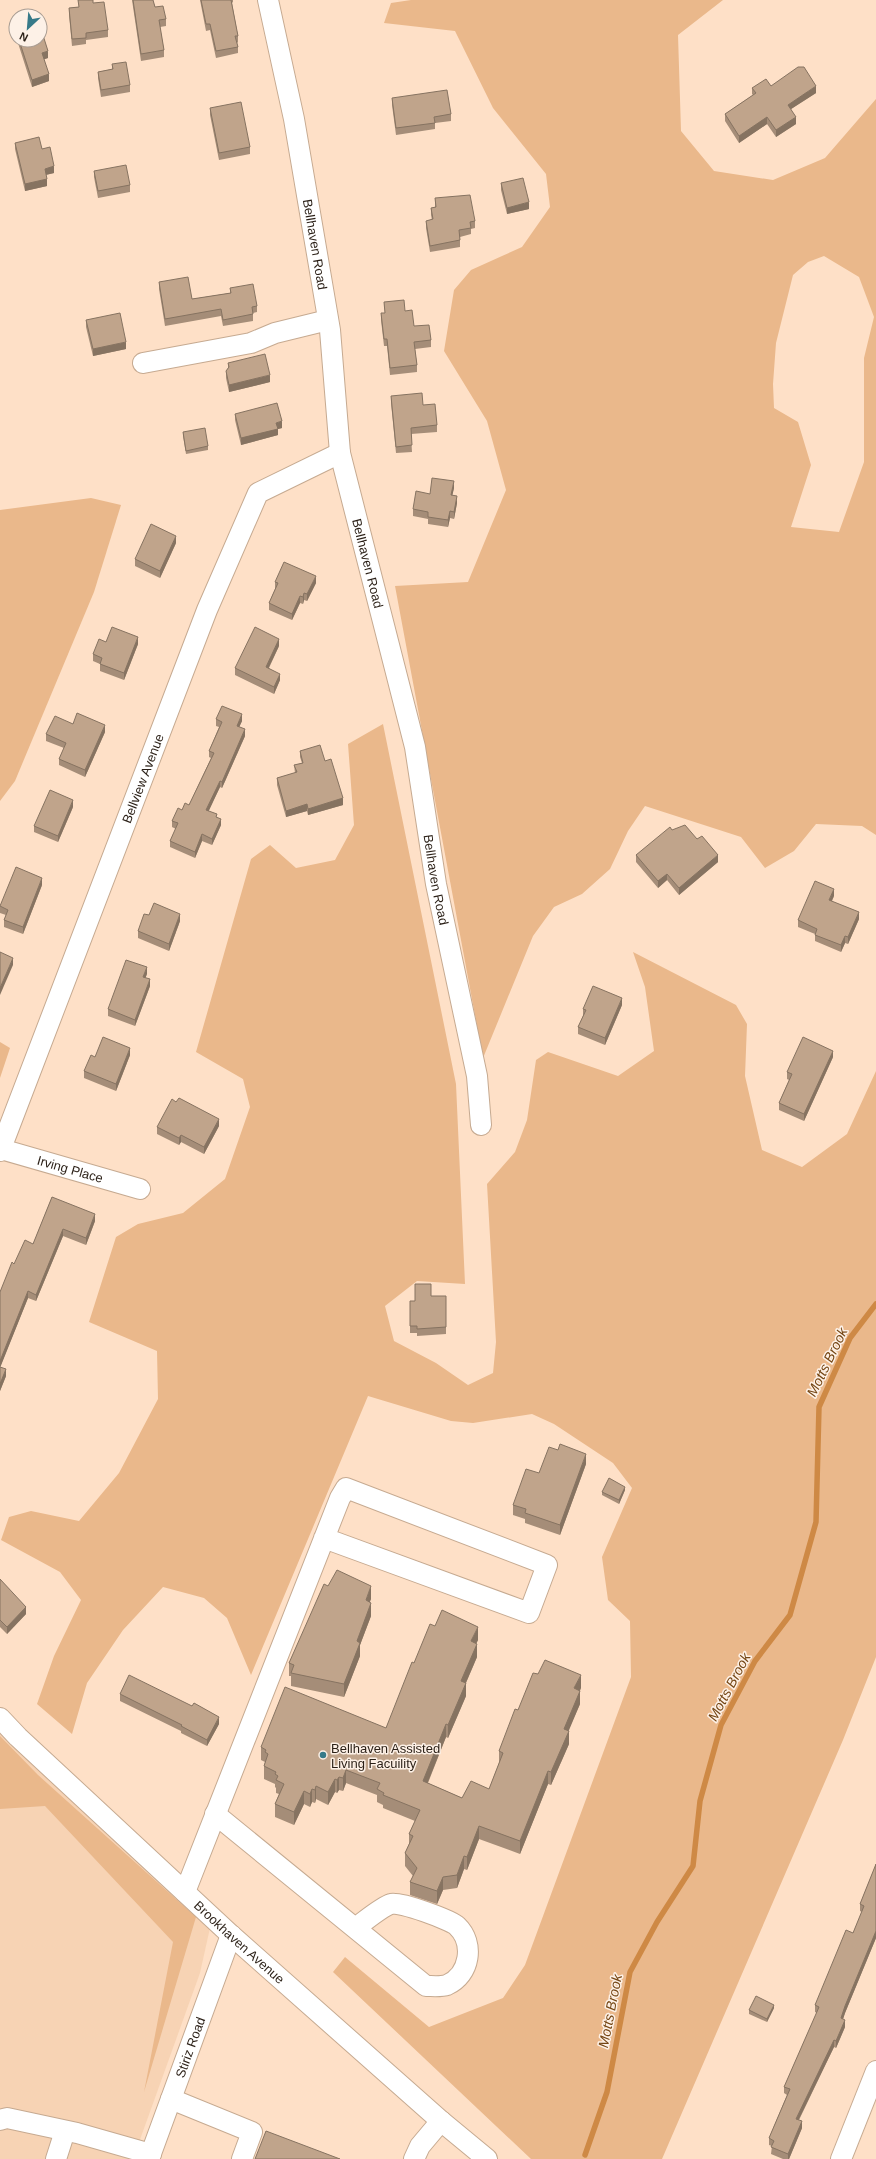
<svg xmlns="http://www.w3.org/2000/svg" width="876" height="2159" viewBox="0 0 876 2159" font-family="Arial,sans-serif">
	<rect width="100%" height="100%" fill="#fee0c7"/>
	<!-- built -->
	<path fill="#f7d3b4" d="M0,1719L210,1928L200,1973L133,2159H0Z"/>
	<!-- green -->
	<g fill="#eab88b" fill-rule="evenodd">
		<path d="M411,0H723L678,35L681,131L714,171L773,180L825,158L876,99V835L862,826L816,824L794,851L765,868L741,837L645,806L628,831L610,869L582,894L554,907L533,936L483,1058L395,586L468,582L506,490L487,421L444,351L454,290L471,270L522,247L550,207L546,174L493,108L455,31L384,23L391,3ZM824,256L859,277L874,317L864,358V462L839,532L791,527L811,465L798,422L774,408L773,384L776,343L793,275L808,262Z"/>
		<path d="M91,498L121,505L94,592L15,781L0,801V510Z"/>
		<path d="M383,724L456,1084L465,1284L417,1281L385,1306L394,1341L436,1363L468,1385L493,1373L496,1342L487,1184L515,1152L527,1120L536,1060L548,1052L618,1076L654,1051L645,987L633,952L736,1005L747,1024L745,1076L762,1150L802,1167L847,1134L876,1071V1657L843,1740L662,2159H531L333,1972L345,1957L429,2027L503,1998L525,1965L631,1677L630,1621L608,1600L602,1557L632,1488L613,1463L554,1424L532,1414L473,1423L451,1421L368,1396L251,1675L227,1618L204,1598L163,1587L123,1630L87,1683L72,1734L37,1704L54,1656L81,1600L60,1572L1,1540L9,1517L31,1511L79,1521L119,1473L158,1399L157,1351L89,1322L116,1237L138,1224L183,1213L225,1179L250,1107L243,1079L196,1052L251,859L270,845L296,868L335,860L354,825L348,744Z"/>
		<path d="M0,1042L10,1048L0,1078Z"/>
		<path d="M0,1736L38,1775L196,1917L144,2092L173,1942L45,1806L0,1809Z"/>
	</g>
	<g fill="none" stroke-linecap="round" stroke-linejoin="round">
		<!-- stream -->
		<path stroke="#ce8945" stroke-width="5.5" d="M585,2155L607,2092L630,1972L657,1922L693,1866L700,1801L721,1725L755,1661L790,1615L816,1522L819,1407L850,1338L876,1304"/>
		<defs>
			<g id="minor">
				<path id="s1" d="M268,0L294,119L330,330L340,453L415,747L436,884L477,1076L481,1125"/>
				<path d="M143,363L251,343L275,333L328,320"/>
				<path id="s2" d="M1,1149L140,1189"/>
				<path id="s3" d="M0,1151L207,610L258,493L340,453"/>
				<path id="s4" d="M0,1718L18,1737L231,1935L441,2121L487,2159"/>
				<path d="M215,1814L426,1986C432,1986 441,1987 447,1985C470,1975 475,1943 457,1926C451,1920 399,1901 391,1904C381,1907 364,1922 355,1928"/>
				<path d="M185,1892L340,1498L346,1488L547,1565L529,1613L324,1538"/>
				<path d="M171,2099L252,2132L242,2159"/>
				<path d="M0,2120L7,2118L77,2133L151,2154"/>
				<path d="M56,2159L65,2131"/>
				<path id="s5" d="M149,2159L231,1935"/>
				<path d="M414,2159L420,2146L441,2121"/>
				<path d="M841,2159L876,2071"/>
			</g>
		</defs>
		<!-- minor casing -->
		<use href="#minor" stroke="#c6aa91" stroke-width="22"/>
		<!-- minor -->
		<use href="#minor" stroke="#fff" stroke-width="20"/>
	</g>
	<!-- wall -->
	<g fill="#a58d78">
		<path d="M78,0L93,3L108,30V37L86,40V44L72,46L69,15V8L79,7Z"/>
		<path d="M132,0H153L155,7L166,19V26L160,27L164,50V57L141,61Z"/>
		<path d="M200,0H233V2L232,3L238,36V42L237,43L238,47V53L216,58L210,30L206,31Z"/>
		<path d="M18,40H40L48,58L44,59L49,81L32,87L18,43Z"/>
		<path d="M112,64L130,85V92L101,97L98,78V72L112,69Z"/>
		<path d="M771,86L816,93L791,109L796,124L776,137L767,124L739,143L725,121V114L753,95L752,94V88Z"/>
		<path d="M392,98L451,114V121L435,123V129L396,135L392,105Z"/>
		<path d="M210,108L250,147V154L219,160L210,115Z"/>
		<path d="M15,143L42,149L54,173L46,175L47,186L25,191L15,149Z"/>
		<path d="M94,171L130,185V192L98,198L94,177Z"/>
		<path d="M501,183L529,209L507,214L501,190Z"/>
		<path d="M435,198L475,221V228L471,229V234L460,237V247L430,252L426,228V221L432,220L431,215V208L435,207Z"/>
		<path d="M159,282L192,299L230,293V288L257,306V312L253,313V321L223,326L221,316L165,326L159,289Z"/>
		<path d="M384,302L405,311L414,326L431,340V347L415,349L417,365V372L390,375L387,346H384L381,320V313H385Z"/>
		<path d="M86,320L126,349L93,356L86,327Z"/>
		<path d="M228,363L270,382L229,392L226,378V371L228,368Z"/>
		<path d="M391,396L423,405L437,425V432L411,434L412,452L396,453L391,403Z"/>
		<path d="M235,414L282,428L278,429V435L241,445L235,420Z"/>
		<path d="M183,432L208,446V450L186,454L183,436Z"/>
		<path d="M454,488L452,495L457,503L454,519L450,518L448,527L428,524V519L413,516V509L430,494Z"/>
		<path d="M176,543L160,578L135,566V559Z"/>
		<path d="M275,582L316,583L307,601L304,600L303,604L300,603L292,620L269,610V603L275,589Z"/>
		<path d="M106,642L138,644L124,680L100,671V664L93,661V654Z"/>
		<path d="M279,646L269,668L280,680L274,694L235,675V668Z"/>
		<path d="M216,719L242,721L239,727L245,736L222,788L220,787L208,811L217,817L221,825L212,845L202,841L195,858L170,847V841L176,829L172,827V821L182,810L189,805L211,758L209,757V751L219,727L216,726Z"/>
		<path d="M73,724L105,732L85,777L59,765V759L64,748L46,741V734Z"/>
		<path d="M300,751L325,761L343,805L308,815L307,811L286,817L277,785V778L295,773L294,765L302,763L300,757Z"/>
		<path d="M73,807L58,842L34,832V826Z"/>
		<path d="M672,830L718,862L679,895L667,880L658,888L636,862V855Z"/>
		<path d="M42,885L23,934L4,927V920L6,915L0,913V906Z"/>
		<path d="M834,896L832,901L859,919L848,944L845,943L841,952L815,941V934L798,927V920Z"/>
		<path d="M149,915L180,921L169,951L138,938V931Z"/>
		<path d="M147,974L145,978L150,986L135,1026L108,1016V1009Z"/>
		<path d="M622,1005L605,1045L578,1034V1027L583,1016V1009Z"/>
		<path d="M130,1055L116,1091L84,1078V1071L95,1057Z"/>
		<path d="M833,1057L804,1121L779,1110V1103L789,1080L787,1079V1072Z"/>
		<path d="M219,1126L204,1154L181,1142L179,1145L157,1134V1127Z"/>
		<path d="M52,1197L95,1221L86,1245L63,1236L36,1301L28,1298L0,1367L6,1376L0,1391V1292L14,1264L33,1244Z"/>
		<path d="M431,1296H446V1334L417,1336V1333H410V1301H415Z"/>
		<path d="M586,1464L560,1535L525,1523V1519L513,1515V1505L539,1473Z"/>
		<path d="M625,1490L619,1504L602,1495V1492Z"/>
		<path d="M0,1579L26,1614L7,1634L0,1627Z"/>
		<path d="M328,1586L371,1599L369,1602L371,1616L360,1645V1656L344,1697L291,1686V1676H289V1663Z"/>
		<path d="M435,1626L478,1640L476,1644L477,1657L466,1683V1696L448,1738L446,1737L428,1783L462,1798L489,1789L499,1763V1751L518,1710L581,1688L580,1691V1704L568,1731L569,1744L551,1785L548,1784L520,1854L479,1839L467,1870L464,1869L457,1888L443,1890L437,1904L410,1895V1882L413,1876L405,1866V1853L409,1844V1834L415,1821L383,1808V1805L377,1802V1795L346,1783L343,1791L339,1790L337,1793L335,1792L328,1805L316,1799L315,1803L312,1802L310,1807L304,1804L294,1825L275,1817V1804L279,1794L276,1793V1788L275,1787V1784L264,1779V1766L265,1762L261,1760V1747L386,1728L414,1663Z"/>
		<path d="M120,1694L219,1724L207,1746L181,1733V1731L120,1701Z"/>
		<path d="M876,1864V1938L845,2013L843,2019L845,2027L836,2048L834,2047L799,2120L802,2128L789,2159H783L771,2154L772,2146L769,2145V2138L787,2095L784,2093V2087L817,2013L815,2012V2005L853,1933L862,1912L860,1911V1904Z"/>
		<path d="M774,2008L767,2022L749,2014V2010Z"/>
	</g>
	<!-- shaded-wall -->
	<g fill="#867361">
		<path d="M48,51V58L42,60V53Z"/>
		<path d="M49,74V81L32,87V80Z"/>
		<path d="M816,86V93L788,111V105Z"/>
		<path d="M767,117V124L739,143V136Z"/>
		<path d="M796,117V124L776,137V130Z"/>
		<path d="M54,166V173L45,175V169Z"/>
		<path d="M47,179V186L25,191V184Z"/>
		<path d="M529,202V209L507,214V208Z"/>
		<path d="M126,342V349L93,356V349Z"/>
		<path d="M270,375V382L229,392V385Z"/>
		<path d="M282,421V428L278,429V435L241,445V438L276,423Z"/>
		<path d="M454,481V488L451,502V495Z"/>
		<path d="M457,496V503L454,519V512Z"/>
		<path d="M450,511V518L448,527V520Z"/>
		<path d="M176,536V543L160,578V571Z"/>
		<path d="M316,576V583L307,601V594Z"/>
		<path d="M304,593V600L303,604V597Z"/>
		<path d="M300,596V603L292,620V614Z"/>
		<path d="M138,637V644L124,680V673Z"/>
		<path d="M279,639V646L266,673V667Z"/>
		<path d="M280,674V680L274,694V687Z"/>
		<path d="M242,714V721L237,732V726Z"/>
		<path d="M105,725V732L85,777V770Z"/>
		<path d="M245,729V736L222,788V782Z"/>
		<path d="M220,781V787L206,817V810Z"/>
		<path d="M343,798V805L308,815V809Z"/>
		<path d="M73,800V807L58,842V836Z"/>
		<path d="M307,804V811L286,817V811Z"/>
		<path d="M221,819V825L212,845V839Z"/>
		<path d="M202,834V841L195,858V852Z"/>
		<path d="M718,855V862L679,895V888Z"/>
		<path d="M667,874V880L658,888V881Z"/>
		<path d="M42,878V885L23,934V927Z"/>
		<path d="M834,889V896L829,906V900Z"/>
		<path d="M859,912V919L848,944V937Z"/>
		<path d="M180,914V921L169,951V944Z"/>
		<path d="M845,936V943L841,952V945Z"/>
		<path d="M13,958V965L0,995V988Z"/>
		<path d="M147,967V974L143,984V977Z"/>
		<path d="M150,979V986L135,1026V1020Z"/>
		<path d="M622,998V1005L605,1045V1038Z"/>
		<path d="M130,1048V1055L116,1091V1084Z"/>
		<path d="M833,1051V1057L804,1121V1114Z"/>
		<path d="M219,1119V1126L204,1154V1147Z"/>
		<path d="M181,1135V1142L179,1145V1138Z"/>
		<path d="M95,1214V1221L86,1245V1238Z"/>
		<path d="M63,1229V1236L36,1301V1295Z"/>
		<path d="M28,1291V1298L0,1368V1361Z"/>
		<path d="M6,1369V1376L0,1391V1384Z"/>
		<path d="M586,1454V1464L560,1535V1525Z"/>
		<path d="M625,1487V1490L619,1504V1500Z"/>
		<path d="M371,1586V1599L366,1613V1600Z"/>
		<path d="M371,1603V1616L360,1645V1656L344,1697V1684L357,1641Z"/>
		<path d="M26,1607V1614L7,1634V1627Z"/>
		<path d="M478,1627V1640L471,1654V1641Z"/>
		<path d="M477,1644V1657L461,1694V1681Z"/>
		<path d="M581,1675V1688L574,1701V1688Z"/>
		<path d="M466,1683V1696L448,1738V1725Z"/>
		<path d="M580,1691V1704L564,1742V1729Z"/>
		<path d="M219,1717V1724L207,1746V1740Z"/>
		<path d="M446,1724V1737L423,1794V1781Z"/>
		<path d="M569,1731V1744L551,1785V1772Z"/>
		<path d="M346,1770V1783L343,1791V1778Z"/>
		<path d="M548,1771V1784L520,1854V1841Z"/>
		<path d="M339,1777V1790L337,1793V1780Z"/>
		<path d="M335,1779V1792L328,1805V1792Z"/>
		<path d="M316,1786V1799L315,1803V1790Z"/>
		<path d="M312,1789V1802L310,1807V1794Z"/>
		<path d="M304,1791V1804L294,1825V1812Z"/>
		<path d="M479,1826V1839L467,1870V1857Z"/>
		<path d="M464,1856V1869L457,1888V1875Z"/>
		<path d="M443,1877V1890L437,1904V1891Z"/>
		<path d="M876,1931V1938L845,2013L841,2025V2018L845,2006Z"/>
		<path d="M774,2005V2008L767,2022V2019Z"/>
		<path d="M845,2020V2027L836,2048V2041Z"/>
		<path d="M834,2040V2047L796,2125V2119Z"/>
		<path d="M802,2121V2128L789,2159H788V2154Z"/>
	</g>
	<!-- building -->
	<g fill="#c0a48b" stroke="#867361">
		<path d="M78,0H93V3L104,2L108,30L86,33V38L72,39L69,8L79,7Z"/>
		<path d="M133,0H153L155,7L163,6L166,19L159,20L164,50L141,54Z"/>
		<path d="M201,0H231L238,36H235L238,47L216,51L210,24H206Z"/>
		<path d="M40,29H41L48,51L42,53L49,74L32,80L19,40H40Z"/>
		<path d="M126,62L130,85L101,90L98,72L113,69L112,64Z"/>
		<path d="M798,67H804L816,86L788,105L796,117L776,130L767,117L739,136L725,114L756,93L752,88L766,79L771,86Z"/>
		<path d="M447,90L451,114L434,117L435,123L396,128L392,98Z"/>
		<path d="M241,102L250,147L219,153L210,108Z"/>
		<path d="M39,137L42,149L50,147L54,166L45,169L47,179L25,184L15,143Z"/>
		<path d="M126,165L130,185L98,191L94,171Z"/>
		<path d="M523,178L529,202L507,208L501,183Z"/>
		<path d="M470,195L475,221L470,222L471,228L459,230L460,240L430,246L426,221L433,219L431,208L436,207L435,198Z"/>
		<path d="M188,277L192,299L231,293L230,288L253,284L257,306L252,307L253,314L223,320L221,309L165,319L159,282Z"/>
		<path d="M404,300L405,311L412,310L414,326L429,325L431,340L414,342L417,365L390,368L387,339H384L381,313H385L384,302Z"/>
		<path d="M120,313L126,342L93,349L86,320Z"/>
		<path d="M265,354L270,375L229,385L226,371L229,367L228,363Z"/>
		<path d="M422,393L423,405L435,404L437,425L411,428L412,445L396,447L391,396Z"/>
		<path d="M277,403L282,421L276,423L278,429L241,438L235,414Z"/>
		<path d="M205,428L208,446L186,451L183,432Z"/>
		<path d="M432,478L454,481L451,495L457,496L454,512L450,511L448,520L428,517V512L413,509L416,491L430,494Z"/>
		<path d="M151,524L176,536L160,571L135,559Z"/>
		<path d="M284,562L316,576L307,594L304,593L303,597L300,596L292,614L269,603L278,583L275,582Z"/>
		<path d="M112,627L138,637L124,673L100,664L102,658L93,654L99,639L106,642Z"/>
		<path d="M255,627L279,639L266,667L280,674L274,687L235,668Z"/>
		<path d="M222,706L242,714L237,726L245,729L222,782L220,781L206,810L217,814L216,817L221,819L212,839L202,834L195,852L170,841L178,823L172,821L178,808L182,810L185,803L189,805L214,753L209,751L222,722L216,719Z"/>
		<path d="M77,713L105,725L85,770L59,759L66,743L46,734L55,716L73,724Z"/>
		<path d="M320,745L325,761L331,759L343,798L308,809L307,804L286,811L277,778L297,772L294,765L303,763L300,751Z"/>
		<path d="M50,790L73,800L58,836L34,826Z"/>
		<path d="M685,825L697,839L702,836L718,855L679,888L667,874L658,881L636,855L670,827L672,830Z"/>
		<path d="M16,867L42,878L23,927L4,920L8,910L0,906Z"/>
		<path d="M815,881L834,889L829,900L859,912L848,937L845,936L841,945L815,935L817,929L798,920Z"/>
		<path d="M154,903L180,914L169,944L138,931L144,914L149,915Z"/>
		<path d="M0,952L13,958L0,988Z"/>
		<path d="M126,960L147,967L143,977L150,979L135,1020L108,1009Z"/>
		<path d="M593,986L622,998L605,1038L578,1027L586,1010L583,1009Z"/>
		<path d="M103,1037L130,1048L116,1084L84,1071L91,1055L95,1057Z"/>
		<path d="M803,1037L833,1051L804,1114L779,1103L792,1074L787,1072Z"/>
		<path d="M179,1098L219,1119L204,1147L181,1135L179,1138L157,1127L172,1099L176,1102Z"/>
		<path d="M52,1197L95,1214L86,1238L63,1229L36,1295L28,1291L0,1361V1292L12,1262L14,1264L25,1240L33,1244Z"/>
		<path d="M415,1284H431V1296H446V1327L417,1329V1326H410V1301H415Z"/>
		<path d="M0,1367L6,1369L0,1384Z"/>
		<path d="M560,1444L586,1454L560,1525L525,1513L526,1509L513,1505L526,1469L539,1473L549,1447L558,1450Z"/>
		<path d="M609,1478L625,1487L619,1500L602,1492Z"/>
		<path d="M337,1570L371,1586L366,1600L371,1603L357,1641L360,1643L344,1684L291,1673L294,1665L289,1663L324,1584L328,1586Z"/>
		<path d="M0,1579L26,1607L7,1627L0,1620Z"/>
		<path d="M442,1610L478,1627L471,1641L477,1644L461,1681L466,1683L448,1725L446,1724L423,1781L462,1798L471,1781L489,1789L503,1753L499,1751L515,1709L518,1710L533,1673L538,1674L545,1660L581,1675L574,1688L580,1691L564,1729L569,1731L551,1772L548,1771L520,1841L479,1826L467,1857L464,1856L457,1875L443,1877L437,1891L410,1882L417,1868L405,1853L413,1836L409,1834L420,1810L383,1795L384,1793L377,1789L380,1783L346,1770L343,1778L339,1777L337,1780L335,1779L328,1792L316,1786L315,1790L312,1789L310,1794L304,1791L294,1812L275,1804L284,1784L276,1780L278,1776L275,1774L276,1772L264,1766L268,1754L265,1752L266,1750L261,1747L285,1687L386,1728L412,1662L414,1663L430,1624L435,1626Z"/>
		<path d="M129,1675L192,1706L194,1703L219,1717L207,1740L181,1726L182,1725L120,1694Z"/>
		<path d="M876,1864V1931L845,2006L841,2018L845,2020L836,2041L834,2040L796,2119L802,2121L788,2154L771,2147L774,2141L769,2138L790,2089L784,2087L819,2007L815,2005L846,1930L853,1933L864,1906L860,1904Z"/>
		<path d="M756,1996L774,2005L767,2019L749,2010Z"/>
		<path d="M266,2131L340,2159H255Z"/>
	</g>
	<!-- markers -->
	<circle fill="#367a89" stroke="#fdf1e7" stroke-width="1.5" cx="323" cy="1755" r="4"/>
	<g text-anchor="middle" stroke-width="3" stroke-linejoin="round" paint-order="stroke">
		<!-- street labels -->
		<g font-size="13" fill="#2a1f16" stroke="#fdf1e7">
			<text dy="5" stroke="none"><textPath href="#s1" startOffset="249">Bellhaven Road</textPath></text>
			<text dy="5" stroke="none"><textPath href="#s1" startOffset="573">Bellhaven Road</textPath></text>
			<text dy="5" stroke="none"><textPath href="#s3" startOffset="399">Bellview Avenue</textPath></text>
			<text dy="5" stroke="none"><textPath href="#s1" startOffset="897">Bellhaven Road</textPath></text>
			<text dy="5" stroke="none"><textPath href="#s2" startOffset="72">Irving Place</textPath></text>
			<text dy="5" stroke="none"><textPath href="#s4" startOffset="328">Brookhaven Avenue</textPath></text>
			<text dy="5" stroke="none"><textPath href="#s5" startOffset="119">Stiriz Road</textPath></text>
		</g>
		<!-- poi labels -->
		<g font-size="13" fill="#2a1f16" stroke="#fdf1e7" text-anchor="start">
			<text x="331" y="1753">Bellhaven Assisted<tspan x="331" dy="15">Living Facuility</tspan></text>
		</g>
		<!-- water labels -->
		<g font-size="14" font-style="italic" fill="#754614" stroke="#fdf1e7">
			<text transform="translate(827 1362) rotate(-64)" y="5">Motts Brook</text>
			<text transform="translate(729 1687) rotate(-62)" y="5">Motts Brook</text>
			<text transform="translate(610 2011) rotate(-79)" y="5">Motts Brook</text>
		</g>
	</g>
	<!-- north arrow -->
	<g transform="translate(28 28) rotate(206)"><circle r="19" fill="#fdf1e7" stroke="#a99d93"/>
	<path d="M0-3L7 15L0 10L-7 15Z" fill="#367a89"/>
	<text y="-6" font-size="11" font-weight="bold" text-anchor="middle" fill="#2a1f16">N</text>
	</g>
</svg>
